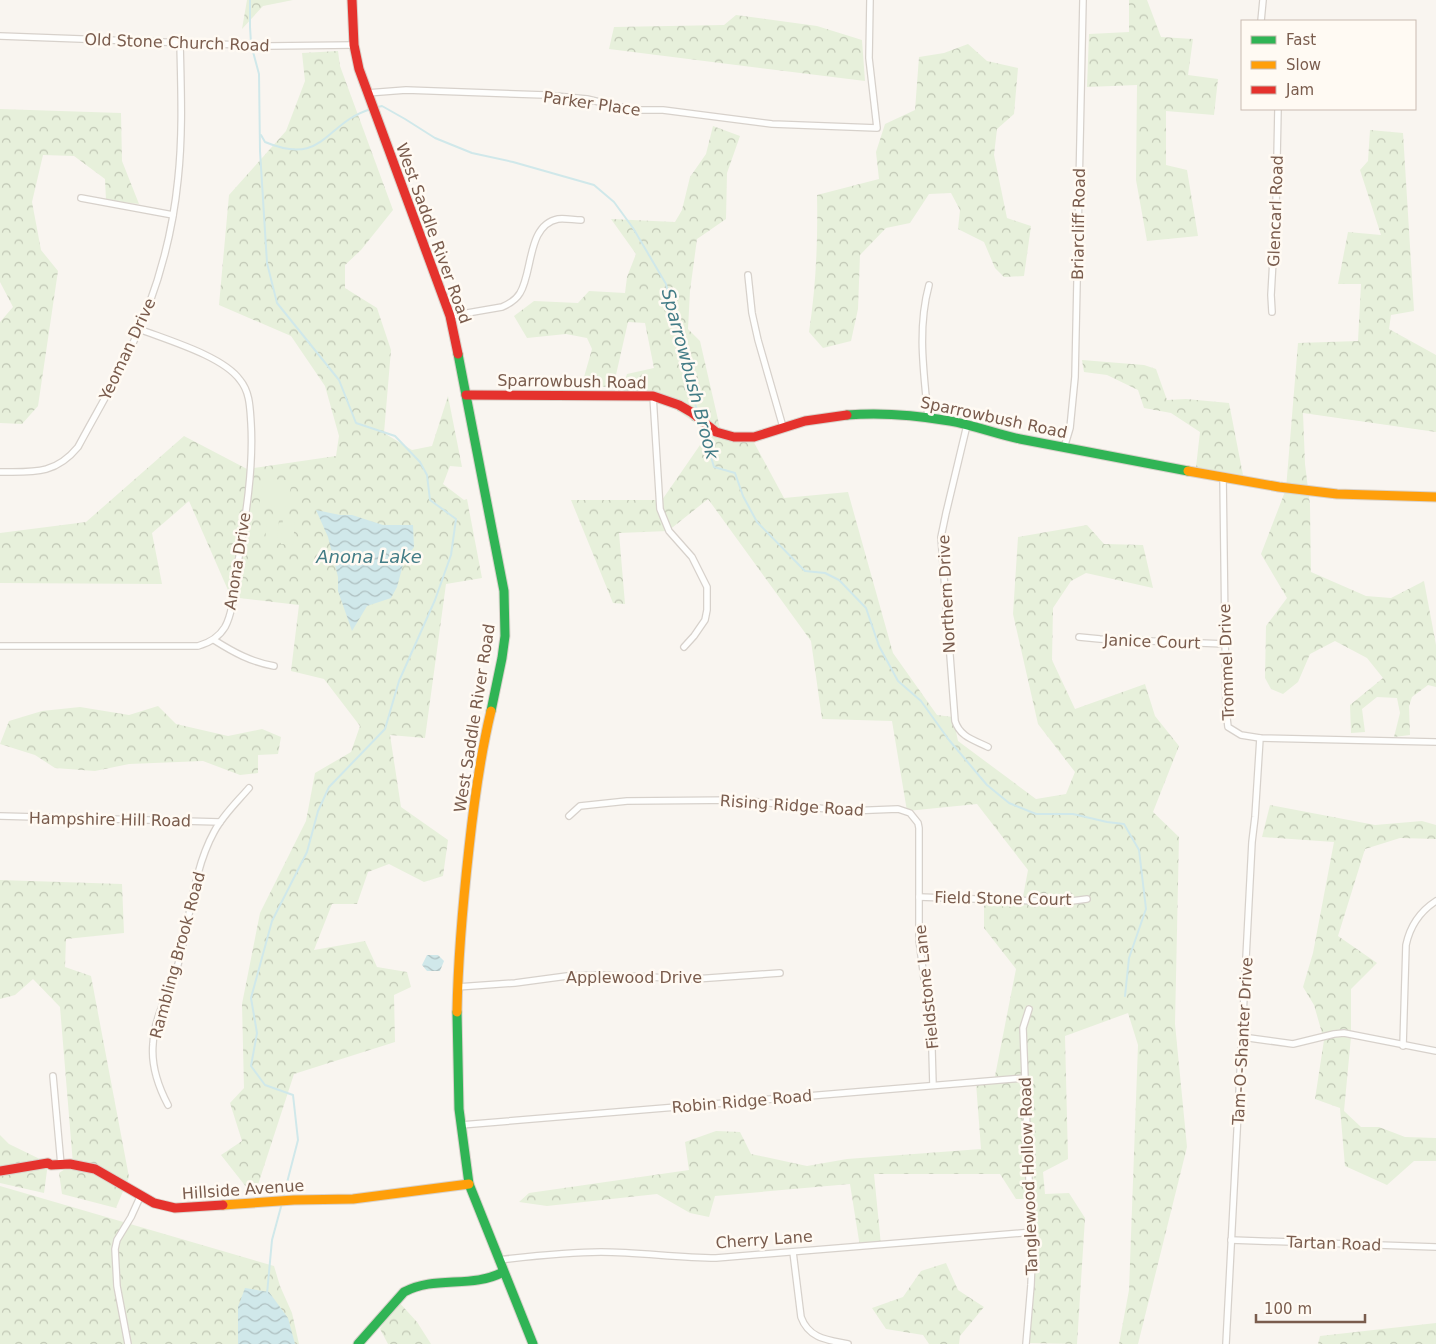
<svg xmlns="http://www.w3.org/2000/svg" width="1436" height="1344" viewBox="0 0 1436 1344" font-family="'DejaVu Sans',sans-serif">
	<defs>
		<pattern id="forest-crowns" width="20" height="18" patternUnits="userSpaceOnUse" patternTransform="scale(1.25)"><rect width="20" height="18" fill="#e7f0db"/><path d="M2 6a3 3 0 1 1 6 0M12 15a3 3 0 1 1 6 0" fill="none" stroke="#c0c6b4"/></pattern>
		<pattern id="water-waves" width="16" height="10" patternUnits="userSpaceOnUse" patternTransform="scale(1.25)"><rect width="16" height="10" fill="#d0e8ea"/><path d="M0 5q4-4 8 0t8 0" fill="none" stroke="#aebfc0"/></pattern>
	</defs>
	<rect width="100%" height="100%" fill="#f9f5f0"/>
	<!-- forest -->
	<g fill="url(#forest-crowns)">
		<path d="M247,0H293L263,6L242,29Z"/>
		<path d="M1129,0H1147L1161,37L1193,39L1188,75L1218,79L1214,115L1166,111V165L1187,170L1198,236L1147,241L1136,180L1137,85L1087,87L1089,34L1129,32Z"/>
		<path d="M736,15L817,26L862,40L865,81L609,49L614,27L724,25Z"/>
		<path d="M968,44L987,61L1018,68L1014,114L997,129L994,155L1007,218L1031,226L1024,276L1004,277L995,268L984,242L958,229L960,210L951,193L929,194L910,223L886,228L860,255L858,309L851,341L823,348L809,332C816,286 818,241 817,195L879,179L876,152L885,124L915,110L919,57L944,53Z"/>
		<path d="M338,51L340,66L393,210L361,250L345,265V288L377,308L391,350L384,433L412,450L432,446L448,396L462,467L450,466L443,484L464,500L467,499L482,578L446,584L425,738L390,735L401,807L448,840L443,876L424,882L389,864L368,872L357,904H332L314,950L365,941L377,967L407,972L411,987L394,995L395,1042L294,1074L254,1197L221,1155L242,1141L230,1103L244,1088L242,1004L260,913L306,821L315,773L351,752L360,726L324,679L291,671L299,605L231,597L189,501L152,533L162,584L0,583V533L86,522L184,436L247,469L336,456L339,436L325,386L291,336L219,305L229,195L286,131L305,81L302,53Z"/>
		<path d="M0,109L121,113L122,161L139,204L106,200L105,179L74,156L43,155L32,202L41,250L58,271L38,406L22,424L0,423V322L13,307L0,282Z"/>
		<path d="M713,126L740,136L727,173L726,219L697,239L690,291L688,329L700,341L722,437H751L784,498L848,492L893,653L937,715L953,717L958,741L1036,799L1066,794L1075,772L1038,724L1013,614L1018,537L1087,525L1104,544L1143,545L1153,588L1086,573L1071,581L1053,608L1052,660L1075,709L1145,684L1155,716L1179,746L1153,812L1179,837L1175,1024L1187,1147L1138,1344H1119L1129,1290L1138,1045L1128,1013L1065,1036L1068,1159L1043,1172L1045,1194L1069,1193L1085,1218L1077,1344L1028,1343L1029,1199H1016L1000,1174H874L881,1245L860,1247L850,1184L715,1196L709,1217L690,1213L657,1194L547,1206L519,1202L529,1193L689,1170L685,1142L716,1131L740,1132L751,1154L807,1166L847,1159L981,1149L976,1083L994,1081L1016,969L984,928V900L1022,902L1028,870L977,804L907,811L892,721L822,719L811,641L708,499L668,531L619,533L625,604L613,603L571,500H662L709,432L652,394L620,395L627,374L654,368L645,323L628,322L613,388L582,384L592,349L587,338L566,334L527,338L514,316L534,301L578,303L589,291L625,293L627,277L636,254L611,219L675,222L682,210L690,177L706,154Z"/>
		<path d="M1370,130L1403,133L1414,311L1391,315L1389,329L1436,355V432L1303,413L1305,464L1310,505L1311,572L1366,596L1391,598L1424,581L1436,645V687L1428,685L1412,697L1409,706L1410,735L1394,737L1400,713L1397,698L1377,697L1362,709L1365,732L1351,733L1350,705L1383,678L1367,658L1335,641L1310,654L1298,682L1283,694L1271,689L1265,678L1266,626L1287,598L1261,554L1286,489L1298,343L1358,341L1361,284H1338L1348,232L1381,235L1360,170L1368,161Z"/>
		<path d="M1082,360L1144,365L1156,369L1167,400L1186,399L1229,403L1243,475L1196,467L1200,432L1171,413L1144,408L1138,390L1107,375L1084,372Z"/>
		<path d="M158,706L176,724L228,736L262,729L281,737L278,754L258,755V773L240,775L203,761L129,764L95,771L55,768L35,755L0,744L9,721L42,711L80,707L129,715Z"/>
		<path d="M1270,805L1375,825L1422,821L1436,825V839L1400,838L1365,849L1338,936L1377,963L1351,989V1037L1344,1111L1361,1127H1379L1405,1137L1436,1138V1161H1414L1387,1185L1345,1166L1340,1108L1315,1099L1324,1040L1314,1005L1303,987L1313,953L1334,842L1262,837Z"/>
		<path d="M0,880L122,884L124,933L66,939L65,967L91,976L129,1177L116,1208L62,1194L59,1173L73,1164L60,1007L33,979L15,995L0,999Z"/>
		<path d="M0,1135L9,1144L48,1163L44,1193L0,1183Z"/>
		<path d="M0,1186L274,1266L280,1286L292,1313L299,1344H0Z"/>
		<path d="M946,1263L958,1290L984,1307L960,1336L959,1344H929L923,1335L886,1329L872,1308L903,1297L921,1271Z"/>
		<path d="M397,1300L417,1322L431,1344H388L380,1329Z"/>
		<path d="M1436,1323V1344H1318L1320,1336Z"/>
	</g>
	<!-- garden -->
	<g fill="#e7f0db">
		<path d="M264,478L292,481L287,507L259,505Z"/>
		<path d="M267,517L279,518L277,543H265Z"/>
		<path d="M283,518L295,519L293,545L281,544Z"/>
	</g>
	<!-- water -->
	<g fill="url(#water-waves)">
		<path d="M316,510L340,515H352L383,525H413L414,547L404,561L397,587L391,598L367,606L352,631L338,591V577L328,537Z"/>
		<path d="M427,955H438L444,961L440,971H427L422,965Z"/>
		<path d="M245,1288L269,1292L288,1318L295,1344H238V1307Z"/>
	</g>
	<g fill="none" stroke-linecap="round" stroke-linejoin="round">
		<!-- stream -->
		<g stroke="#d0e8ea" stroke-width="2">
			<path d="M250,0V27L251,43"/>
			<path d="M252,48L259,74L260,151L267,263L277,303L339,380L356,423L395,436L420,462L427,475L430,500L456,519L451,555L435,600L399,681L385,729L329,787L318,811L307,852L272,921L251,998L257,1033L251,1066L265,1085L293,1095L298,1140L283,1198"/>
			<path d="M378,107L382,106L405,119L435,138L472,153L513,162L594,185L614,202L633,228L666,284L682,356L698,414"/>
			<path d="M261,135L265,142C325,167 324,123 371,109"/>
			<path d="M702,426L714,467L735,473L743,496L757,522L805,571L825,573L839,580L866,608L879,646L898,681L921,701L949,740L987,785L1009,803L1036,814H1073L1107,822L1124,824L1139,850L1146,909L1129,958L1125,996"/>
			<path d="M267,1294L272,1240L282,1203"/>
		</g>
		<defs>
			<g id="street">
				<path d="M1261,21L1263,0"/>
				<path d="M0,36L269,46L354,45"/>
				<path d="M367,93L406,90L545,95L587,99L633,110H663L772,124L877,128L869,58L870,0"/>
				<path d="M81,198L173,215"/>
				<path d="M748,275L752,313L758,340L783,427"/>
				<path d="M1272,312L1271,295L1276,207L1278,109"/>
				<path d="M450,316L502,307C509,304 516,300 520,293C533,272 527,225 558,219C565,218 574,220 581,220"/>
				<path d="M653,396L660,509L669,531L692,557L707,587V610L705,620L694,636L684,647"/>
				<path d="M928,417C924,373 917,329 929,285"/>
				<path d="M967,425L946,513L941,537L955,721C960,737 974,740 988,747"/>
				<path d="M1064,448L1070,428L1075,377L1083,0"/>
				<path d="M0,472C33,472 55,475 78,447C94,417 112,387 127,356C154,301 172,240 178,179C183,133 181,88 180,42"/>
				<path d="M1223,476L1226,709L1228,727L1241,735L1260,738L1436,742"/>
				<path d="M1079,637L1100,639L1225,644"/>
				<path d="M214,640C233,652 251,662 274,666"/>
				<path d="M0,646H198C209,643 219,637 225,627C233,612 234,591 236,575C244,526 254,472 251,423C250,408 250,392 240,380C223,356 167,340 139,329"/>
				<path d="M0,816L220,822"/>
				<path d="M569,816L580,806L627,801L739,800L847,811L898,809L910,813L918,823L919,828V940L925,986L931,1015L933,1085"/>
				<path d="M919,897L1064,902L1087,899"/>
				<path d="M457,987L515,983L567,976L600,975L695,979L780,973"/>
				<path d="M1242,1037L1293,1044L1334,1034L1344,1033L1436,1051"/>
				<path d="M1403,1046L1406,945C1410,926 1419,912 1436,901"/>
				<path d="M53,1076L61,1165"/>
				<path d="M168,1105C158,1086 151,1065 153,1044C154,1017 169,993 177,968C190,924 192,872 214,832C223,815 237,802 249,788"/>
				<path d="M461,1125L1024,1078"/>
				<path d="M1231,1240L1436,1247"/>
				<path d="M793,1252L801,1317C809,1339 828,1340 848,1344"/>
				<path d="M498,1260C533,1256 567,1252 601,1252C640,1252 677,1258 716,1258L1033,1232"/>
				<path d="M128,1344L117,1286L115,1249L117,1240L131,1217L141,1195"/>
				<path d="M1026,1344L1031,1285L1033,1232L1029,1180L1023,1028L1029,1009"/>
				<path d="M1226,1344L1252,842L1255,817L1260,738"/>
			</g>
			<g id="fast">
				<path d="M458,354L504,591L505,636L502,658L491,711"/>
				<path d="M847,415C882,412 915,415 950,421C973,425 996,434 1020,439C1076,450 1132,460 1188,471"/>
				<path d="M457,1012L459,1109L469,1184L533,1344"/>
				<path d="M358,1344L404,1292C435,1275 472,1289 503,1272"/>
			</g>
			<g id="slow">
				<path d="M1188,471L1279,487L1337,494L1436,497"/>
				<path d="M457,1012C458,957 463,902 469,848C474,802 480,756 491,711"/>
				<path d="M223,1205L294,1200L353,1199L469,1184"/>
			</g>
			<g id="jam">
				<path d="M352,0L354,45L359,69L450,316L458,354"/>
				<path d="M466,395L653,396L679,405L691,412L716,432L734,437H754L805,421L847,415"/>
				<path d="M0,1171L48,1163L51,1165L70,1164L95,1169L154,1203L175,1208L223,1205"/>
			</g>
		</defs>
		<!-- street casing -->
		<use href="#street" stroke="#d7d1cb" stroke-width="8"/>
		<!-- fast casing -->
		<use href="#fast" stroke="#d9d2cb" stroke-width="11"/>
		<!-- slow casing -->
		<use href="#slow" stroke="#d9d2cb" stroke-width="11"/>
		<!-- jam casing -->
		<use href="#jam" stroke="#d9d2cb" stroke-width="11"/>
		<!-- street -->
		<use href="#street" stroke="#fefefd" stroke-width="5.5"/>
		<!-- fast -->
		<use href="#fast" stroke="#30b455" stroke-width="9"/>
		<!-- slow -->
		<use href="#slow" stroke="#ff9f0a" stroke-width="9"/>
		<!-- jam -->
		<use href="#jam" stroke="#e5322d" stroke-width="9"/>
	</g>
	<g text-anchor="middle" stroke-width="5" stroke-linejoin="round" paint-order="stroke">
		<!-- street labels -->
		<g font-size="16" fill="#7a5c4d" stroke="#fffaf3">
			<text transform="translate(177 42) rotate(2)" y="6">Old Stone Church Road</text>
			<text transform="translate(592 103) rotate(8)" y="6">Parker Place</text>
			<text transform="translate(1275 211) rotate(-88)" y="6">Glencarl Road</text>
			<text transform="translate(1078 224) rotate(-89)" y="6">Briarcliff Road</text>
			<text transform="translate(434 233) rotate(70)" y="6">West Saddle River Road</text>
			<text transform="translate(127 349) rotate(-65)" y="6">Yeoman Drive</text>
			<text transform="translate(572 381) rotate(1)" y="6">Sparrowbush Road</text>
			<text transform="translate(994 417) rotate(12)" y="6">Sparrowbush Road</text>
			<text transform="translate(237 561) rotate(-81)" y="6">Anona Drive</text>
			<text transform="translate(946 594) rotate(-93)" y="6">Northern Drive</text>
			<text transform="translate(1152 641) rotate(2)" y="6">Janice Court</text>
			<text transform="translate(1226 662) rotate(-92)" y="6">Trommel Drive</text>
			<text transform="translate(474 718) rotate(-81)" y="6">West Saddle River Road</text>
			<text transform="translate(792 805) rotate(4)" y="6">Rising Ridge Road</text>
			<text transform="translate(110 819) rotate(1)" y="6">Hampshire Hill Road</text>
			<text transform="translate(1003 898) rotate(1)" y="6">Field Stone Court</text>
			<text transform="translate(177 955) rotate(-75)" y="6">Rambling Brook Road</text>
			<text x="634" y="983">Applewood Drive</text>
			<text transform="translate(926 987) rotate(-96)" y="6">Fieldstone Lane</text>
			<text transform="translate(1242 1041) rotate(-87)" y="6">Tam-O-Shanter Drive</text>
			<text transform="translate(742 1101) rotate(-5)" y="6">Robin Ridge Road</text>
			<text transform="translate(1028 1176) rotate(-92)" y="6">Tanglewood Hollow Road</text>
			<text transform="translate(243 1189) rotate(-4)" y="6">Hillside Avenue</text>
			<text transform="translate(764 1239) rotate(-4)" y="6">Cherry Lane</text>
			<text transform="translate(1334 1243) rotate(2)" y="6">Tartan Road</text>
		</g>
		<!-- water labels -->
		<g font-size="18" font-style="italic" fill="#437c86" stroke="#fffaf3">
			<text transform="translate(690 374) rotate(75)" y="6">Sparrowbush Brook</text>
			<text x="369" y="563">Anona Lake</text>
		</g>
	</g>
	<!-- legend -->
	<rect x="1241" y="20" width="175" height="90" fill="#fffaf3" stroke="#cabbb1"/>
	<rect x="1251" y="36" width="25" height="8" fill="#30b455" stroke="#cabbb1"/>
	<text x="1286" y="45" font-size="15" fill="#7a5c4d">Fast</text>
	<rect x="1251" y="61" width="25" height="8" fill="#ff9f0a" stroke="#cabbb1"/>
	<text x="1286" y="70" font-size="15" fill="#7a5c4d">Slow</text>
	<rect x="1251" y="86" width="25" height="8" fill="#e5322d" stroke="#cabbb1"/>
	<text x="1286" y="95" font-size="15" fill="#7a5c4d">Jam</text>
	<!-- scale -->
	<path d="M1256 1314v8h109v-8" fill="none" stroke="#7a5c4d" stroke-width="2.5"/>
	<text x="1264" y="1314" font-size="15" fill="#7a5c4d" stroke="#fffaf3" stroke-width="4" paint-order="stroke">100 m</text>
</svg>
